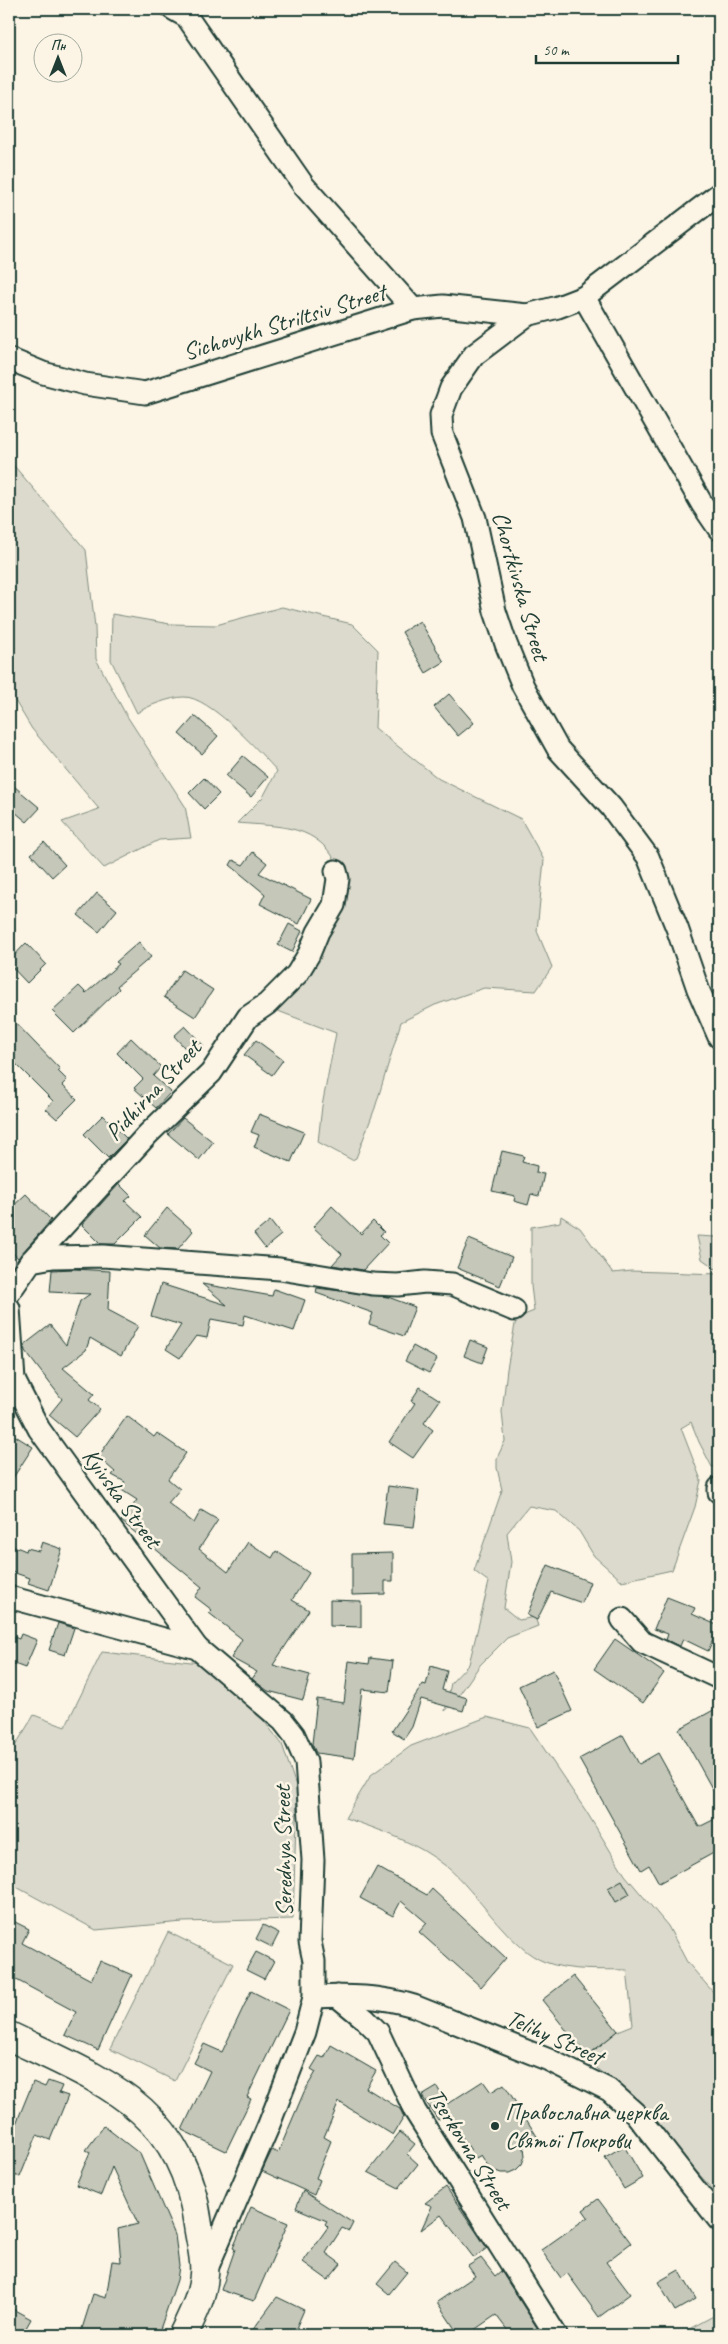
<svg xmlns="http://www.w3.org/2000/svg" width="728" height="2344" viewBox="0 0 728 2344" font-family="Caveat,sans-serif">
	<rect width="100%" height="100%" fill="#fcf5e5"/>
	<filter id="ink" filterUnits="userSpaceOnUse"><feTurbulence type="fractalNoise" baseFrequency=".02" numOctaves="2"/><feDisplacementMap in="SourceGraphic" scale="10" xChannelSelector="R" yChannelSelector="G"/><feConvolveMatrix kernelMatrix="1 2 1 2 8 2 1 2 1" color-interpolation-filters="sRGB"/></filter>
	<g filter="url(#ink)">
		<!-- green -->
		<g fill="#dcdacc" stroke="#7e8c80">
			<path d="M9,460L86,550L95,627L96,659L125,713L185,806L191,838L159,840L104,868L62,822L99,809L32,729L9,691Z"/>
			<path d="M282,607L352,624L378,650L375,728L439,779L521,819L544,860L537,931L552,967L536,991L484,988L435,1005L401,1022L375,1108L356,1158L352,1160L318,1142L322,1106L336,1033L270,1008L289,989L340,869C318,823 281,827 237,823L263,797L277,771C260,752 209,696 184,697C171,697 147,706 137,713L111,660L112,614L170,624L216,625Z"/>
			<path d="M561,1216L580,1228L613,1273L631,1271L719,1274V1466L712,1467L699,1442L691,1422L681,1428L701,1480L695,1507L672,1570L622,1581L594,1556L579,1531L556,1511L529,1506L507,1533L511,1562L504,1608L519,1620L535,1617L538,1626L507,1638L480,1665L453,1704L445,1711L451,1683L469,1664L489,1582L474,1571L502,1490L497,1468V1458L505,1441L502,1412L507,1369L515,1324L519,1317L534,1311L531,1286V1227L560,1222Z"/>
			<path d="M719,1234V1271L702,1259L697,1236L715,1237Z"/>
			<path d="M102,1652L200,1663L260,1716L282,1744L297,1789L293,1919L183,1922L96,1930L9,1883V1756L34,1715L65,1727Z"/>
			<path d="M487,1717L530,1728L586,1811L625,1875L668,1926L687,1962L719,1999V2196L672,2145L631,2095L602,2074L587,2056L618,2031L633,2025L627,1970C600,1969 571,1972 545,1962C511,1950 476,1891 447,1867C418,1843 381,1830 345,1818L371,1775L411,1746Z"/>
			<path d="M168,1932L233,1964L175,2081L110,2049Z"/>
			<path d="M719,2313V2335H678Z"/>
		</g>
		<!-- building -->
		<g fill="#c5c7b9" stroke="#1f3d34">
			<path d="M420,621L444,662L426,673L402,632Z"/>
			<path d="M449,694L474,723L458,736L434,707Z"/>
			<path d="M195,716L218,736L202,754L179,734Z"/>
			<path d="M243,756L268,777L251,797L226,776Z"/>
			<path d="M204,778L219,794L204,809L189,793Z"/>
			<path d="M9,782L40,808L27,822L9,807Z"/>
			<path d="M44,842L65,865L52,877L31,854Z"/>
			<path d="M253,852L267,863L259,873L311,899L299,924L260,904L265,894L230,865L233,860L243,865Z"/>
			<path d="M97,893L117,910L99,932L78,915Z"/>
			<path d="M289,924L302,931L292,952L278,945Z"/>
			<path d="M139,942L151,957L117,986L119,989L74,1033L52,1011L79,986L86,993L119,964L116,962Z"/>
			<path d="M26,943L46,964L27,983L9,964V961Z"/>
			<path d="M182,970L213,990L195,1017L164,997Z"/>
			<path d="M9,1016L60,1069L58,1071L67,1080L62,1085L77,1099L57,1119L46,1109L53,1101L9,1057Z"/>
			<path d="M185,1026L204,1046L193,1057L174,1036Z"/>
			<path d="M131,1038L161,1067L153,1076L171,1092L156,1108L134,1088L143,1079L117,1053Z"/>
			<path d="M256,1040L283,1060L272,1075L244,1055Z"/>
			<path d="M259,1114L304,1132L291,1162L254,1147L259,1135L251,1132Z"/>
			<path d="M103,1115L127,1139L108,1158L84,1134Z"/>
			<path d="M183,1118L213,1142L199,1160L168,1134Z"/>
			<path d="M502,1151L524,1156L522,1162L537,1166L536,1173L544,1174L539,1196L531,1194L528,1205L514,1201L515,1196L492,1191Z"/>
			<path d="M119,1184L131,1196L125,1201L142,1217L115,1244H101L82,1225Z"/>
			<path d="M26,1194L51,1220L18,1258L9,1249V1210Z"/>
			<path d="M332,1206L361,1234L373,1221L384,1232L380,1235L388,1243L363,1270L332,1265L342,1254L313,1227Z"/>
			<path d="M167,1208L193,1231L178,1249L160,1248L145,1235Z"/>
			<path d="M270,1221L281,1235L265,1248L254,1234Z"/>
			<path d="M469,1239L512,1257L500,1286L457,1268Z"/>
			<path d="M74,1269L110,1271L108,1310L138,1326L121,1356L90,1338L86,1350L63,1368L94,1394L89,1400L100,1409L75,1437L49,1415L62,1399L25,1351L24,1345L50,1325L66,1345L80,1301L90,1294L50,1292L52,1270Z"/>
			<path d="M161,1284L227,1305L202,1284L272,1296L274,1289L305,1300L294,1331L245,1315L243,1325L211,1319L207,1338L196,1336L180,1358L166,1349L181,1325L151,1316Z"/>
			<path d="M317,1288L388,1297L415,1307L404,1336L369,1324L373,1313L316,1293Z"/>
			<path d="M470,1340L488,1347L482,1363L464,1356Z"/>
			<path d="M413,1346L437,1359L429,1373L405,1361Z"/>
			<path d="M420,1387L440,1400L424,1423L433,1430L413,1458L389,1442L415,1403L411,1401Z"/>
			<path d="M127,1416L154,1437L157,1433L186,1453L168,1479L180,1489L168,1503L194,1523L201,1510L218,1520L199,1549L228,1572L248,1542L272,1558L276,1551L309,1573L292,1600L309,1610L273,1665L310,1675L303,1700L268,1691L252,1679L257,1672L231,1658L242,1639L209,1613L212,1610L195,1597L202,1587L121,1521L137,1500L120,1489L125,1482L112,1475L115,1472L98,1457Z"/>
			<path d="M9,1432L33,1447L9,1484Z"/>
			<path d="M388,1486L419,1490L414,1527L383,1524Z"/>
			<path d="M42,1542L62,1549L49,1590L28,1583L30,1578L9,1571V1544L26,1551L27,1548L39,1551Z"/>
			<path d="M393,1553V1581H385V1594L352,1595V1554Z"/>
			<path d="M548,1565L590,1582L582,1603L551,1592L537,1620L527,1615Z"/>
			<path d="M667,1597L695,1608L692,1614L719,1626L708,1651L683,1639L680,1646L666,1640L668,1634L654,1629Z"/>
			<path d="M330,1600L361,1601V1627L330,1626Z"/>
			<path d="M58,1623L74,1628L65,1655L49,1650Z"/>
			<path d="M21,1634L37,1640L25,1668L9,1662V1635L19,1639Z"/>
			<path d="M615,1639L664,1673L643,1703L594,1669Z"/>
			<path d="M370,1658L393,1661L389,1692L362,1689L354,1758L316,1753L312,1744L317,1699L344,1703L349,1661L369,1664Z"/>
			<path d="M431,1666L447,1671L442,1690L467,1698L463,1711L421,1699L412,1727L404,1739L392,1731L423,1684L426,1685Z"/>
			<path d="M553,1670L572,1711L538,1727L519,1686Z"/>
			<path d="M719,1707V1801L679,1729Z"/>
			<path d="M623,1735L639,1764L658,1753L699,1827L719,1817V1850L659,1883L649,1865L641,1870L579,1759Z"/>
			<path d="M377,1867L427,1895L432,1889L506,1958L481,1987L419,1932L427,1923L401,1901L393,1916L360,1898Z"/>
			<path d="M622,1880L630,1894L616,1902L608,1888Z"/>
			<path d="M9,1919L29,1929L22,1943L91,1980L100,1961L132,1975L98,2050L65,2035L76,2012L9,1976Z"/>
			<path d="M263,1925L279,1933L272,1947L256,1939Z"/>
			<path d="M256,1952L274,1961L264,1979L246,1970Z"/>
			<path d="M573,1976L618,2031L587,2056L542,2000Z"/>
			<path d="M251,1991L289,2010L247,2097L251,2099L226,2151L182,2130L210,2071L194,2063L204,2044L222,2052Z"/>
			<path d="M331,2045L376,2071L366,2088L400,2109L404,2117L393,2135L339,2102L324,2137L331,2141L316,2178L320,2180L314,2195L262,2171L272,2150L278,2153L304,2092L316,2072L311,2069L319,2056L324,2058Z"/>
			<path d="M48,2081L62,2086L59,2093L68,2096L50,2140L37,2135L20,2177L9,2173V2141L33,2082L45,2087Z"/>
			<path d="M483,2081L491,2092L504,2084L538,2138L524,2147L525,2156L522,2164L516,2170L509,2173H501L490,2169L481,2155L476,2158L447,2114L438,2120L422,2096L437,2087L447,2104Z"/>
			<path d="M104,2126L140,2154L175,2235L179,2266L177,2280L158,2335H80L93,2294L106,2298L112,2261L121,2262L118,2229L138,2224L112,2167L101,2195L76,2185L90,2152L86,2150Z"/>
			<path d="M400,2132L415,2144L407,2154L418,2164L399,2188L368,2172Z"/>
			<path d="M624,2146L643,2178L624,2189L605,2157Z"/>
			<path d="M446,2187L487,2248L474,2258L441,2215L421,2230L432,2206L425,2203Z"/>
			<path d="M303,2191L353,2223L349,2231L342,2228L326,2253L341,2264L328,2280L303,2262L328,2227L325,2224L327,2221L296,2208Z"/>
			<path d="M598,2199L631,2243L606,2262L630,2294L599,2317L567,2273L561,2278L541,2250L588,2217L583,2210Z"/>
			<path d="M251,2207L288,2223L254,2301L221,2290L235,2249L233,2248Z"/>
			<path d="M481,2258L495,2276L501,2271L538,2329L530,2335H511L496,2315L467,2335H459L437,2302L475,2276L468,2266Z"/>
			<path d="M395,2262L407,2272L389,2294L377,2284Z"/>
			<path d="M679,2270L696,2299L675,2311L658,2282Z"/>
			<path d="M277,2297L304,2310L293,2335H249Z"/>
			<path d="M9,2307L31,2319L22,2335H9Z"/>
		</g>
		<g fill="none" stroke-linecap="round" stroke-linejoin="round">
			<defs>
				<g id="street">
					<path d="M173,9L187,17L304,186L413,309"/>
					<path d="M584,297L702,504L719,529"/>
					<path d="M527,315L474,355L451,388L441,415L442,434L475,518L495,611L506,644L523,686L558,749L611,807L648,857L677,928L698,989L719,1037"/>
					<path d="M9,359L43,373L85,384L145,393L413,309L443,306L527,315L558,307L584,297L719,194"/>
					<path d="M31,1261L148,1134L211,1073L248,1017L267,1004L297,974L309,954L318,932L334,905L338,879L336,871"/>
					<path d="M9,1293L31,1261L53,1257L103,1256L280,1269L372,1284L398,1285L425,1282L452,1284L514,1310"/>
					<path d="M9,1308L14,1380"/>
					<path d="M9,1377L14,1380L39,1429L197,1648"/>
					<path d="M719,1488V1492"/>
					<path d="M9,1597L197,1648L283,1721L294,1735L306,1762L313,1860L310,1942L314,1961V1997L305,2032L268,2127L205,2273"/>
					<path d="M622,1619L642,1642L719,1678"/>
					<path d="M337,1996L365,2019L378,2032L415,2111L556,2335"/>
					<path d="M314,1997C349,1995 380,1996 414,2006L549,2060L609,2090L636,2114L719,2220"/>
				</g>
				<path id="secondary" d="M9,2036C103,2081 183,2108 198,2225C200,2241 206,2259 204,2274C203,2296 192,2316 183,2335"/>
			</defs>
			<!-- street casing -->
			<use href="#street" stroke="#1f3d34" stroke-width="25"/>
			<!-- secondary casing -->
			<use href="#secondary" stroke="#1f3d34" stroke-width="31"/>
			<!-- street -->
			<use href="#street" stroke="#fcf5e5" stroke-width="21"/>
			<!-- secondary -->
			<use href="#secondary" stroke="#fcf5e5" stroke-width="28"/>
		</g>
	</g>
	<!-- markers -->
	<circle fill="#1f3d34" stroke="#fcf5e5" stroke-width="2" cx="495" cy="2126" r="5"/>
	<g text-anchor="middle" stroke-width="5" stroke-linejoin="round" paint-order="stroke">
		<!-- street labels -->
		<g font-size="24" fill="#1f3d34" stroke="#fcf5e5">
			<text transform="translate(284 322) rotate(-17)" y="8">Sichovykh Striltsiv Street</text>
			<text transform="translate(521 586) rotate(74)" y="8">Chortkivska Street</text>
			<text transform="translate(153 1090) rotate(-47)" y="8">Pidhirna Street</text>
			<text transform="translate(122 1498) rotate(54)" y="8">Kyivska Street</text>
			<text transform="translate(283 1851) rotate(-91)" y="8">Serednya Street</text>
			<text transform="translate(555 2037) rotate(24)" y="8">Telihy Street</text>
			<text transform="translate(470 2149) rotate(58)" y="8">Tserkovna Street</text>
		</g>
		<!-- poi labels -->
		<g font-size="24" fill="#1f3d34" stroke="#fcf5e5" text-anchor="start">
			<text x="505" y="2120">Православна церква<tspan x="505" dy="28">Святої Покрови</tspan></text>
		</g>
	</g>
	<!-- margin -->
	<rect width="728" height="2344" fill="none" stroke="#fcf5e5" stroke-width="30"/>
	<rect x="15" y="15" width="698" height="2314" fill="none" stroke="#1f3d34" stroke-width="2" filter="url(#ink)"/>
	<!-- north arrow -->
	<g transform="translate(58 58)"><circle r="24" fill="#fcf5e5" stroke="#a4ab9e"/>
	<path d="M0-4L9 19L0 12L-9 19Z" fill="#1f3d34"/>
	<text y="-8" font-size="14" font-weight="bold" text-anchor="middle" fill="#1f3d34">Пн</text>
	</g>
	<!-- scale -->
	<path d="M536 55v8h142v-8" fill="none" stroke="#1f3d34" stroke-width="2.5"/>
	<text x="543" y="55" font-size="15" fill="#1f3d34" stroke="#fcf5e5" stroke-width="4" paint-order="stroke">50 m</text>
</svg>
